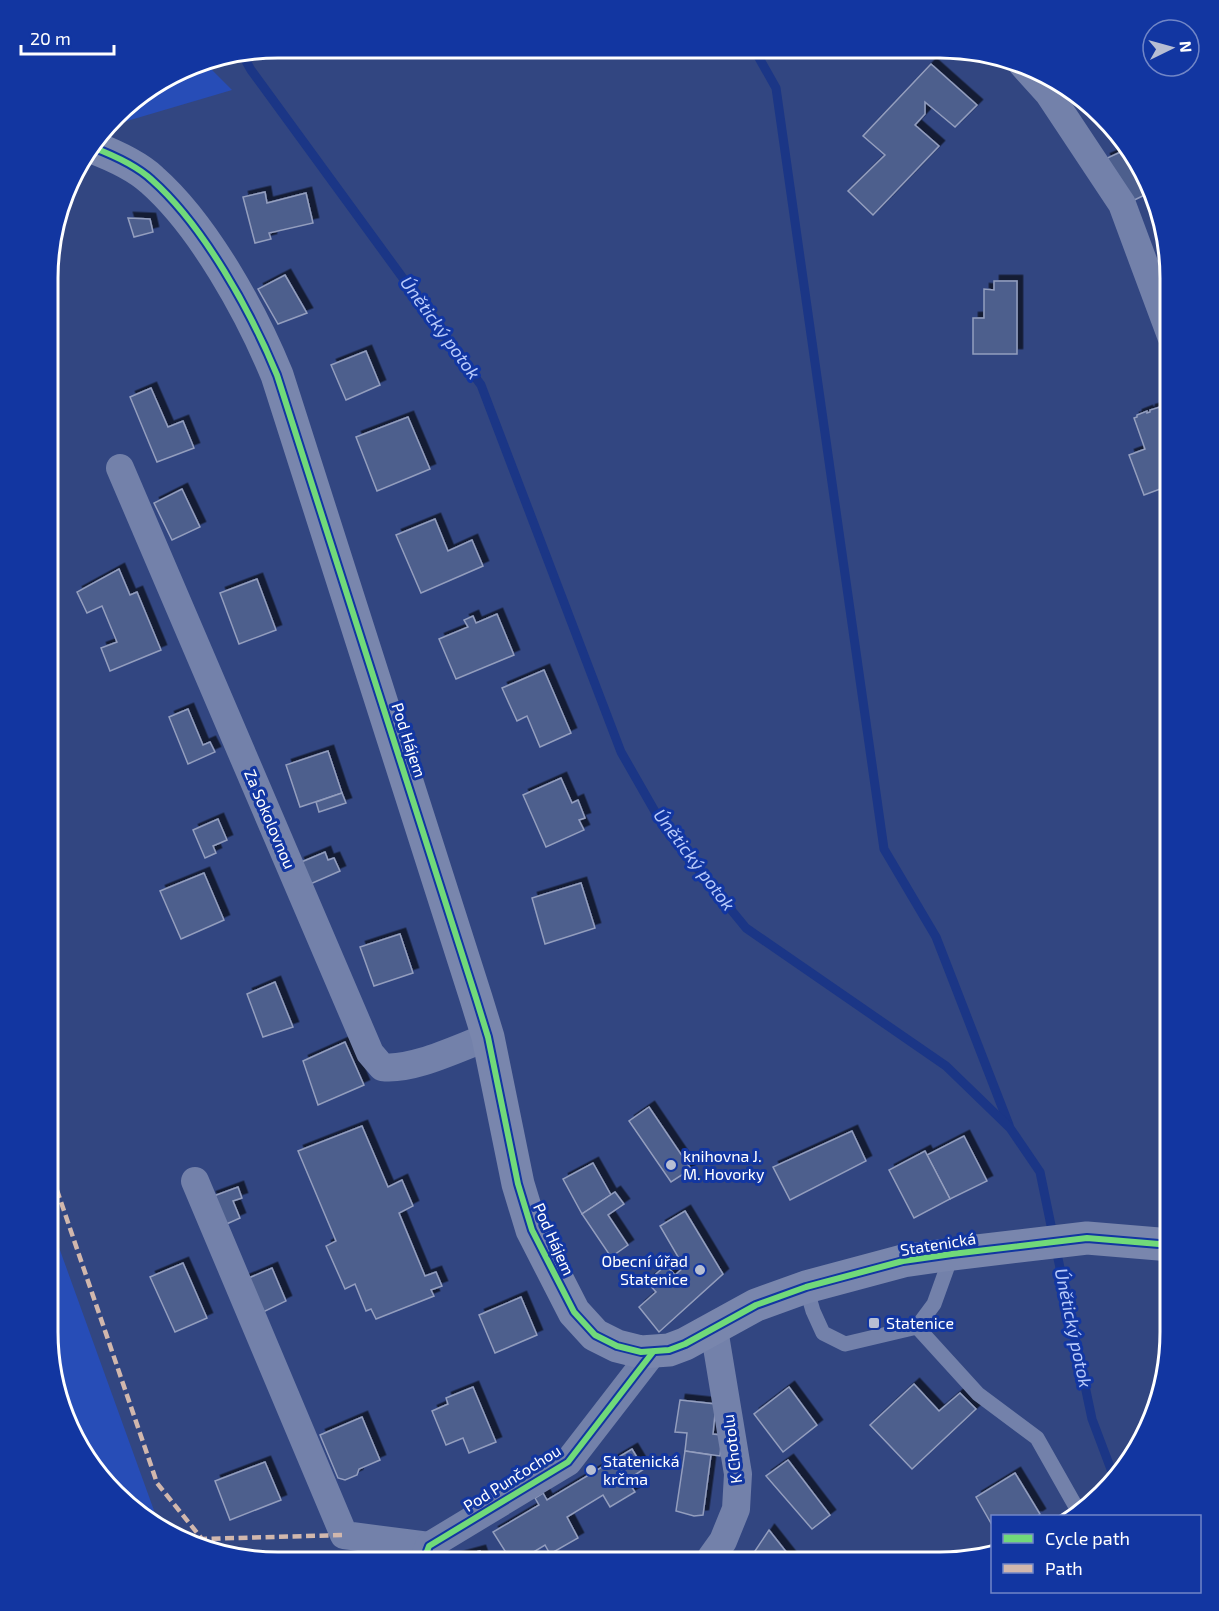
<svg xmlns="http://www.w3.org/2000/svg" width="1219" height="1611" viewBox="0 0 1219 1611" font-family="'Exo 2',sans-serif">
	<defs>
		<filter id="shadow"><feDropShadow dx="5.5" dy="-5.5" stdDeviation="0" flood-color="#0009"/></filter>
	</defs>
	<rect width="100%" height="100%" fill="#324681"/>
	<!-- green -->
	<g fill="#274db7">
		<path d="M203,61L232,90L110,126L127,105Z"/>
		<path d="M48,1217L156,1516L163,1529L150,1524L106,1485L72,1435L48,1332Z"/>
	</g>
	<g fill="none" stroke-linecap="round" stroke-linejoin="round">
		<!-- stream -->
		<g stroke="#1b3686" stroke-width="9">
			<path d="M754,49L776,88L884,849L936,937L1009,1125"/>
			<path d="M242,54L251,70L481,385L621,752L665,829L746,928L946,1066L1010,1128L1040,1172L1053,1235"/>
			<path d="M1056,1249L1092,1419L1115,1480"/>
		</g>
	</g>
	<!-- building -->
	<g fill="#4e5e8d" stroke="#939ebe" stroke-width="1.5" filter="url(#shadow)">
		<path d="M931,64L977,105L955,127L925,102V114L915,125L939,146L873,215L848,191L885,155L863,136Z"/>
		<path d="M1125,150L1147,176L1151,192L1126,204L1105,159Z"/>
		<path d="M265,192L267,203L306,193L313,223L269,233L271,239L255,243L243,197Z"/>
		<path d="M128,218L150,219L153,232L134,237Z"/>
		<path d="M285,275L307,313L278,324L258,289Z"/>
		<path d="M994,281H1017V354H973V318H984V289L994,290Z"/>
		<path d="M366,351L380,385L346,400L331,365Z"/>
		<path d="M151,388L168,427L183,421L194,448L157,462L130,397Z"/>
		<path d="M1160,407V409L1164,407L1171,428V485L1144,495L1129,455L1145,449L1134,418L1137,417V415L1147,411V413L1150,412V410Z"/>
		<path d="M408,417L430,469L377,491L356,437Z"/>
		<path d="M182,489L200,527L172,540L154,503Z"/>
		<path d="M435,519L448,551L472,540L483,566L421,593L396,535Z"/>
		<path d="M1171,528V563L1162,530Z"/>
		<path d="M119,569L130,595L137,592L161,650L110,671L101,648L117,642L102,606L87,613L77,592Z"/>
		<path d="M257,579L276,630L239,644L220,593Z"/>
		<path d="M497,614L514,655L456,679L439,639L468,627L464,620L473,616L476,623Z"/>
		<path d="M544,670L571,733L540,747L527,716L517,721L502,688Z"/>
		<path d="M188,709L203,745L210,742L215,752L188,764L169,717Z"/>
		<path d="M328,751L342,793L300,807L286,765Z"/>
		<path d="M561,778L572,803L578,800L585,818L579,820L584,830L546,847L523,795Z"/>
		<path d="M342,793L346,803L319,812L316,802Z"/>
		<path d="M218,819L227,840L213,846L216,853L205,858L193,830Z"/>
		<path d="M325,852L328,860L334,858L340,871L308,885L299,863Z"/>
		<path d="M204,873L224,920L181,939L160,891Z"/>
		<path d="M581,883L595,928L545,944L532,898Z"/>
		<path d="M400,934L413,973L374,986L360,947Z"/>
		<path d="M275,982L293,1027L263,1037L247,994Z"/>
		<path d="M345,1042L364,1085L318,1105L303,1061Z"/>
		<path d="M649,1107L691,1169L671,1182L629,1121Z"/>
		<path d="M362,1126L388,1187L402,1180L413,1206L399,1213L425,1276L436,1272L442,1286L431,1290L434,1296L376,1319L371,1309L366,1311L355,1284L345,1289L326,1246L336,1241L298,1151Z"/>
		<path d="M852,1131L866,1161L790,1200L773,1167Z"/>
		<path d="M964,1136L987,1181L950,1199L927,1155Z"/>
		<path d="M925,1151L950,1199L914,1218L889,1170Z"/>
		<path d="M593,1163L611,1195L582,1214L563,1179Z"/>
		<path d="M238,1187L242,1198L233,1201L240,1218L222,1226L211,1197Z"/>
		<path d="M615,1192L624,1204L608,1215L628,1245L611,1257L582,1214Z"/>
		<path d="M685,1211L723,1274L659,1332L639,1307L656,1292L647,1282L666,1265L675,1275L684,1267L660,1226Z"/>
		<path d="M183,1263L207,1318L175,1332L150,1277Z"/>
		<path d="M272,1268L286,1301L259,1314L244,1280Z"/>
		<path d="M521,1297L537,1335L495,1353L479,1315Z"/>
		<path d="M914,1384L939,1411L960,1393L976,1409L912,1469L870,1425Z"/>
		<path d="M473,1387L496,1442L469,1453L463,1438L446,1445L432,1411L448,1404L446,1398Z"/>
		<path d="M789,1387L817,1425L783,1452L754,1414Z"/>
		<path d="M680,1400L716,1404L713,1434L722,1435L720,1456L685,1451L687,1433L675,1432Z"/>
		<path d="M362,1417L380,1460L359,1469L357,1475L345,1480L338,1478L320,1435Z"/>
		<path d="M632,1449L644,1469L627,1480L635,1492L610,1507L603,1495L567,1517L578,1538L550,1554L545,1545L517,1562H512L493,1532L539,1505L535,1498L543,1493L547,1500Z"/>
		<path d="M685,1451L711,1455L703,1515L694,1516L676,1511Z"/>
		<path d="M788,1460L830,1515L812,1529L766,1476Z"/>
		<path d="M265,1462L281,1500L230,1520L215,1481Z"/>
		<path d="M1015,1473L1040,1514L1037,1516H992V1525L976,1497Z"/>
		<path d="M769,1530L795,1563H764L755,1551Z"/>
		<path d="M480,1551L484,1562H443V1561Z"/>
	</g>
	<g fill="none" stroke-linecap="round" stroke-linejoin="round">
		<!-- lane -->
		<g stroke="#7381aa" stroke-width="15">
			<path d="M806,1287L813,1311L823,1333L845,1344L917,1327L934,1304L952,1254"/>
			<path d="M917,1327L978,1394L1037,1438L1080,1514"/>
		</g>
		<!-- street -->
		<g stroke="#7381aa" stroke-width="28">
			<path d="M1022,64L1049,94L1122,204L1171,336"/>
			<path d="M120,468L370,1053L382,1067C412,1071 458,1048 488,1037"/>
			<path d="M195,1181L344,1535L429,1546"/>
			<path d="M423,1562L429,1546L568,1462L653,1352"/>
			<path d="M708,1562L723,1541L736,1509L738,1474L714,1329"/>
		</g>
		<!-- secondary -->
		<path stroke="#7986ad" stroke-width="33" d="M92,147C113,155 136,165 152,180C204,226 251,312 277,375L476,998L488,1037L518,1184L532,1230L574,1312L595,1335L617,1346L641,1352L669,1350L685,1344L756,1305L806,1287L903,1261L952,1254L1087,1238L1171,1245"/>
		<!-- quiet -->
		<path stroke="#d1b7ad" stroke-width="4.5" stroke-dasharray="9 4.5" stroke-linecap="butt" d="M48,1164L157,1483L202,1539L344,1535"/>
		<defs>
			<g id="cycleway">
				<path d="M92,147C113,155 136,165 152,180C204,226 251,312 277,375L476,998L488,1037L518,1184L532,1230L574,1312L595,1335L617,1346L641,1352L669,1350L685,1344L756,1305L806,1287L903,1261L952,1254L1087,1238L1171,1245"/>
				<path d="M423,1562L429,1546L568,1462L653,1352"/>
			</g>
		</defs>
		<!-- cycleway casing -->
		<use href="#cycleway" stroke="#1236a1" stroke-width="10"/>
		<!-- cycleway -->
		<use href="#cycleway" stroke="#71d979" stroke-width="6"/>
	</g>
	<!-- markers -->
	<g fill="#b7bed3" stroke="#1236a1" stroke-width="2">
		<circle cx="671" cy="1165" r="6"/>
		<circle cx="700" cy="1270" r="6"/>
		<rect x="868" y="1317" width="12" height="12" rx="3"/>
		<circle cx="591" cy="1470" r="6"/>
	</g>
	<g text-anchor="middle" stroke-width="6" stroke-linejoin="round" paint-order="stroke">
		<!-- street labels -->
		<g font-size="16" fill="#fff" stroke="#1236a1">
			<text transform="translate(409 740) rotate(72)" y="6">Pod Hájem</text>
			<text transform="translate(270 819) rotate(67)" y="6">Za Sokolovnou</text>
			<text transform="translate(554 1239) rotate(66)" y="6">Pod Hájem</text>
			<text transform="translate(938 1244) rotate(-9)" y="6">Statenická</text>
			<text transform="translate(732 1449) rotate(-97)" y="6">K Chotolu</text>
			<text transform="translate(512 1478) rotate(-32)" y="6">Pod Punčochou</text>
		</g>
		<!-- poi labels -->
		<g font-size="16" fill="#fff" stroke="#1236a1" text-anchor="start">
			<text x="683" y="1162">knihovna J.<tspan x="683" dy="18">M. Hovorky</tspan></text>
			<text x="688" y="1267" text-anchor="end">Obecní úřad<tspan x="688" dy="18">Statenice</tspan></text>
			<text x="886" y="1329">Statenice</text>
			<text x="603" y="1467">Statenická<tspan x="603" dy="18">krčma</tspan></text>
		</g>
		<!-- water labels -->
		<g font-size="18" font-style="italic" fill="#b8cafb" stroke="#1236a1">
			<text transform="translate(440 328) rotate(54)" y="6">Únětický potok</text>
			<text transform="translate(694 860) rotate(53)" y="6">Únětický potok</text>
			<text transform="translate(1073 1328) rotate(78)" y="6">Únětický potok</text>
		</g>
	</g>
	<!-- crop -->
	<path d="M0 0H1219V1611H0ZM278 58H940A220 220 0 0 1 1160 278V1332A220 220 0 0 1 940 1552H278A220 220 0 0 1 58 1332V278A220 220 0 0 1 278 58Z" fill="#1236a1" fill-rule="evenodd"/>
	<path fill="none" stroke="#fff" stroke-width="3" d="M278 58H940A220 220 0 0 1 1160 278V1332A220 220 0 0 1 940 1552H278A220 220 0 0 1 58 1332V278A220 220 0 0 1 278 58Z"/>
	<!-- legend -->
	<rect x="991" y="1515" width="210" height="78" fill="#1236a1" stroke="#7186c7" stroke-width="1.5"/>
	<rect x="1003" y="1534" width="30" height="9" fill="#71d979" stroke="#7186c7" stroke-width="1.5"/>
	<text x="1045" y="1545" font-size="18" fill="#ffffff">Cycle path</text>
	<rect x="1003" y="1564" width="30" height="9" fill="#d1b7ad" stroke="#7186c7" stroke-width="1.5"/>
	<text x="1045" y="1575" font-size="18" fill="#ffffff">Path</text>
	<!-- north arrow -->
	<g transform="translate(1171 48) rotate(85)"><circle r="28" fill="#1236a1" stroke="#7186c7" stroke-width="1.5"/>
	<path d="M0-4.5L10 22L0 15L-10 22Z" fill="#b7bed3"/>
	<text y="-9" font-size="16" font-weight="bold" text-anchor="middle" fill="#ffffff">N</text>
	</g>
	<!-- scale -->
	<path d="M21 45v9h93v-9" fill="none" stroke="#ffffff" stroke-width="3"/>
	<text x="30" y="45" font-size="18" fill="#ffffff" stroke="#1236a1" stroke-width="4.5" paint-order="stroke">20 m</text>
</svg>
